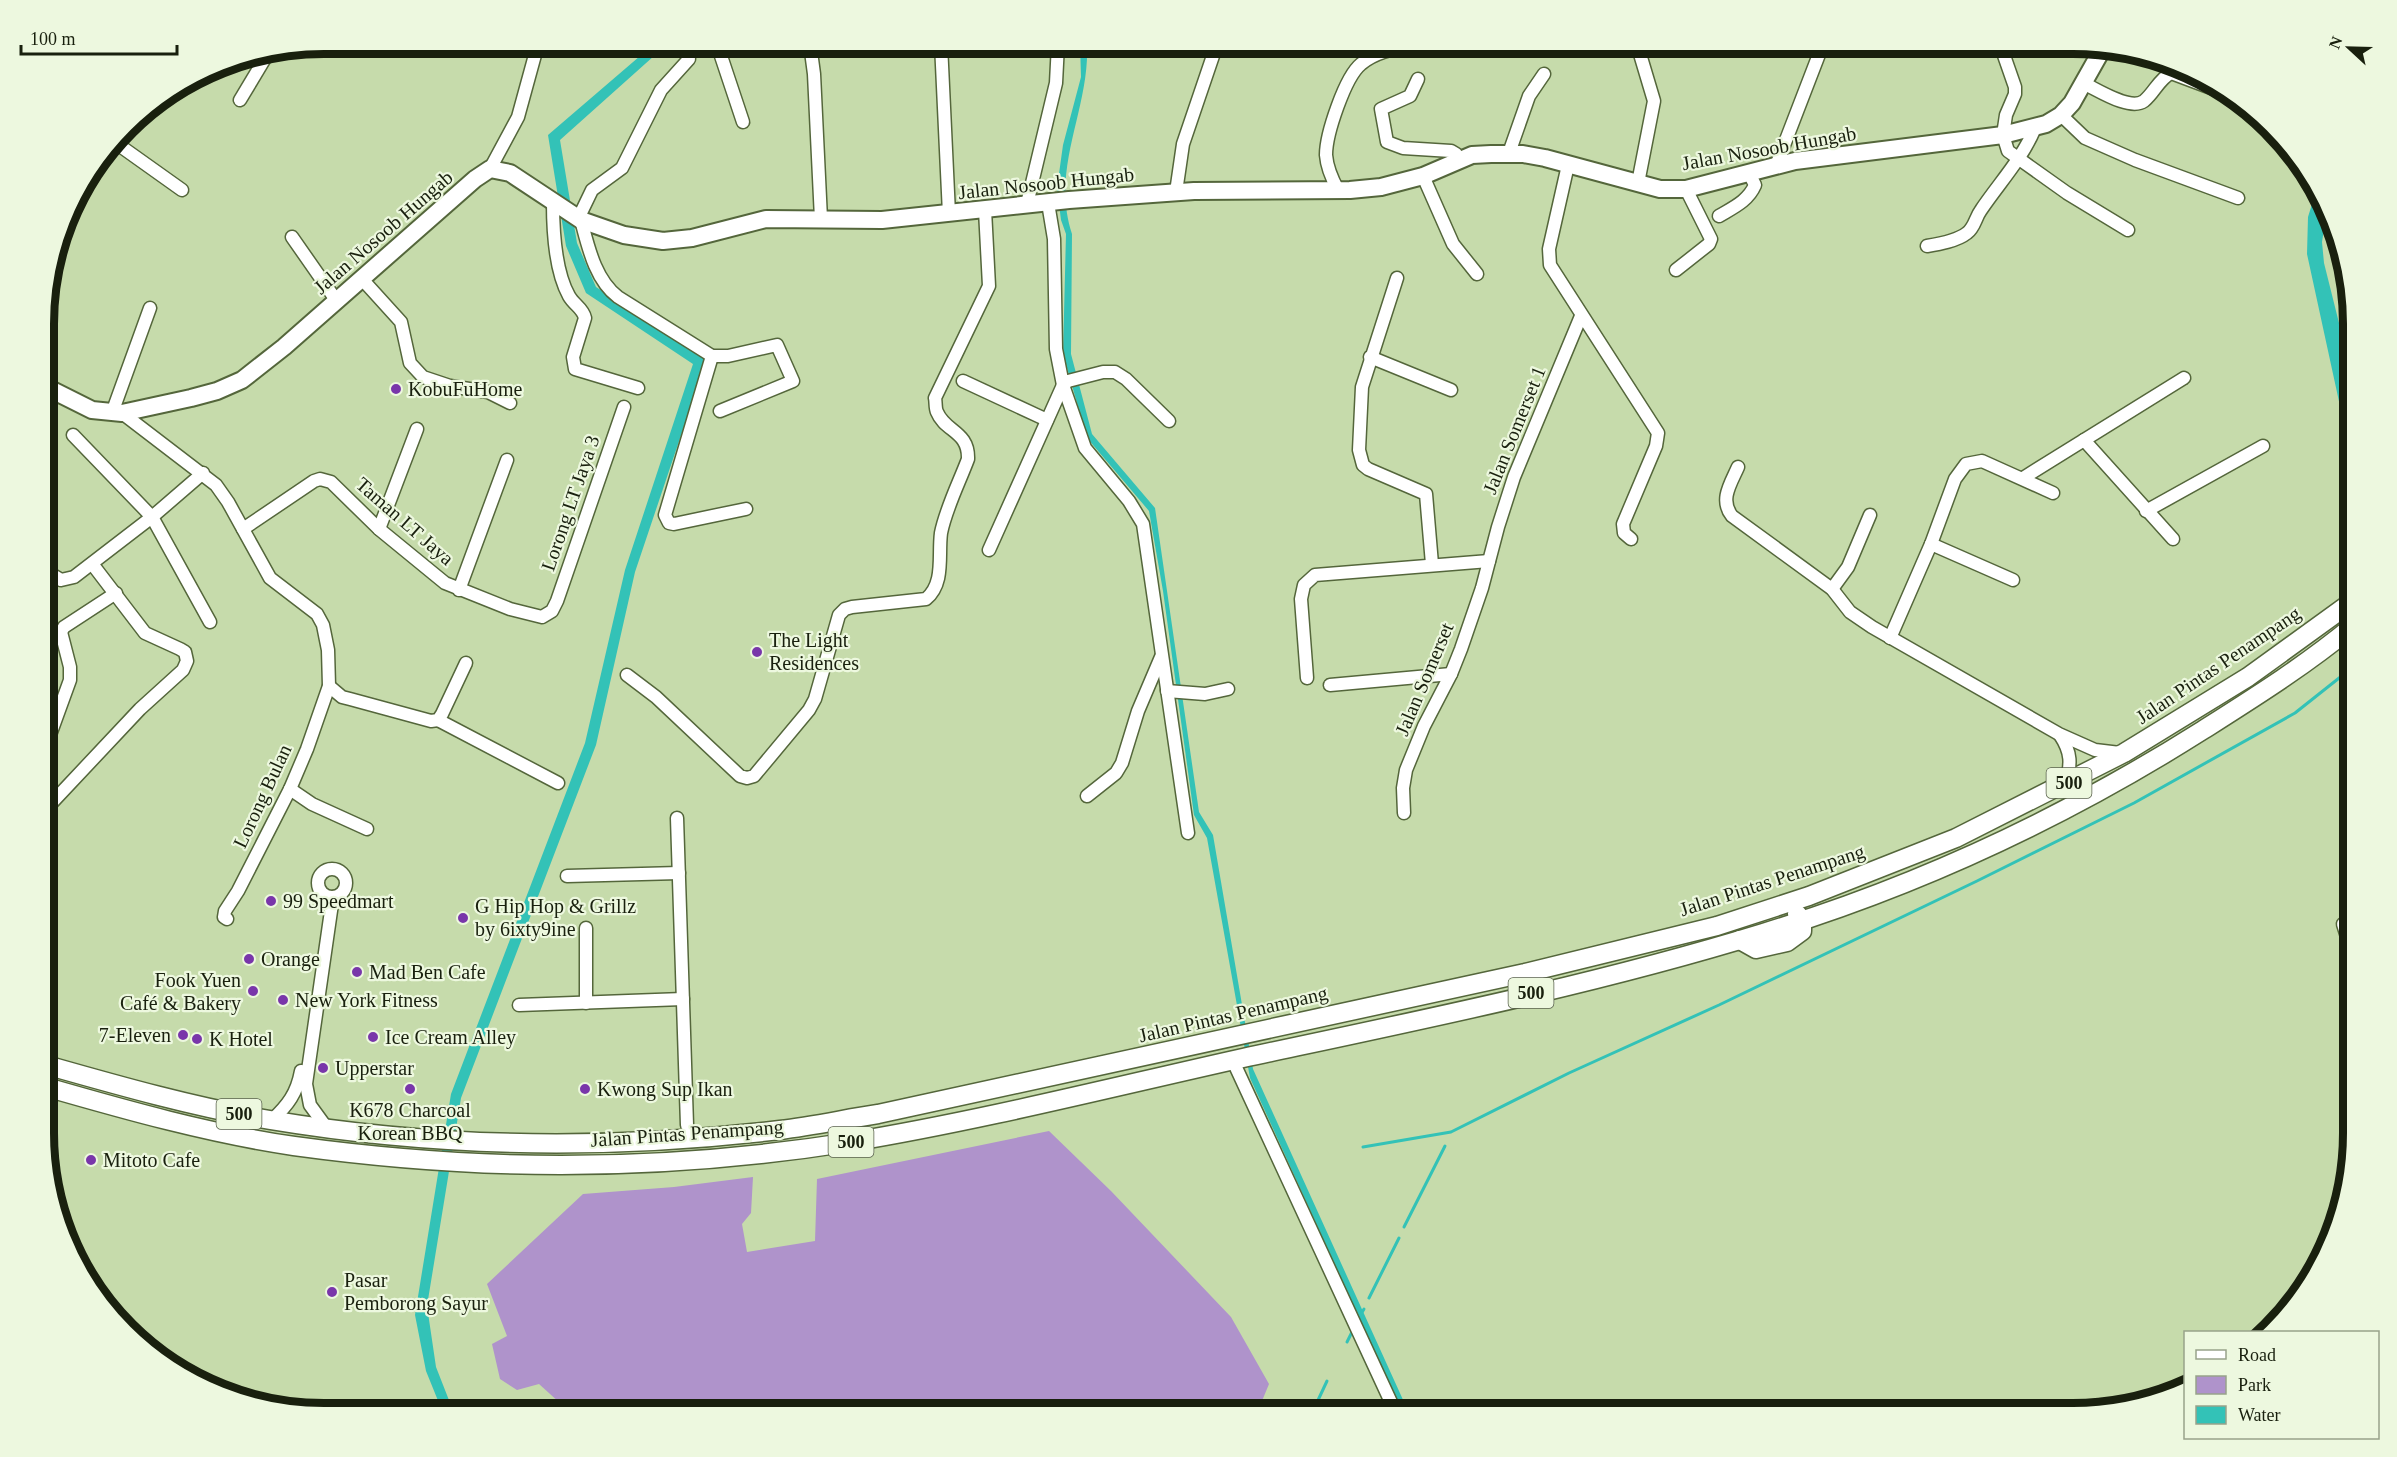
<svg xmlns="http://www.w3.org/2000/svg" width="2397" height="1457" viewBox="0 0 2397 1457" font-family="Georgia,serif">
	<rect width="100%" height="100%" fill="#c6dbab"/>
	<!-- green -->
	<path fill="#af93cb" d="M1049,1131L1111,1191L1231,1317L1269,1384L1257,1413H571L539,1384L517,1390L500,1379L492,1344L507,1336L487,1284L583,1194L674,1187L753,1177L751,1213L742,1224L747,1252L815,1241L817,1179Z"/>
	<!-- water -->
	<g fill="#33c2b7">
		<path d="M654,44H665L664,47L560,140L577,243L596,287L707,358L635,572L596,745L461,1098L427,1306L436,1367L454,1413H443L426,1371L415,1315L451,1094L585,743L625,570L693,364L586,293L566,246L548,135Z"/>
		<path d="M1080,44H1087C1090,110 1050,167 1072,234L1071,354L1092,434L1155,508L1199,812L1213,835L1253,1069L1409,1413H1402L1250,1078L1207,838L1194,815L1163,591L1149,511L1087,438L1063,354L1066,234L1061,220L1057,188L1063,145L1081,77Z"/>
		<path d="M2317,188L2326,216L2322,242L2324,263L2353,379V466L2307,254L2308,217Z"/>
		<path d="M2353,813V922L2347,883Z"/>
	</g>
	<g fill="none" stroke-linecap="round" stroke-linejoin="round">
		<!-- stream -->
		<g stroke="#33c2b7" stroke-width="3">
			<path d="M1363,1147L1451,1132L1569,1073L1719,1005L1977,881L2134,803L2295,713L2353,667"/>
			<path d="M1404,1227L1445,1146"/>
			<path d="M1369,1298L1399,1238"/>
			<path d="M1357,1321L1364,1309"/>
			<path d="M1347,1342L1353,1330"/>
			<path d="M1312,1413L1327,1381"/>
		</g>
		<defs>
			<g id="minor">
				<path d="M717,44L743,122"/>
				<path d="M810,44L814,74L821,219"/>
				<path d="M941,44L949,214"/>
				<path d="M1637,44L1654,101L1638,183"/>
				<path d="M2000,44L2015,87V94L2006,115L2003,135L2008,151L2067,193L2128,230"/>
				<path d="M1418,79L1410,96L1381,109L1387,142L1403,148L1451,151L1456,154L1459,160"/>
				<path d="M2085,84C2098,90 2130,111 2144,101C2154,93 2159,79 2171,73L2235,97"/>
				<path d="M240,100L267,55"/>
				<path d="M2061,115L2085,138L2135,160L2238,198"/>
				<path d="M116,143L182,190"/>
				<path d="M1509,153L1529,96L1544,74"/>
				<path d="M1568,165L1549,249L1550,265L1658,433L1656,446L1623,524L1624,533L1631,539"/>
				<path d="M1776,166L1823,44"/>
				<path d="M490,169L518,117L538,44"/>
				<path d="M1423,176L1453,244L1477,274"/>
				<path d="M1338,190C1332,179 1327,168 1326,155C1326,134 1345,77 1361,64C1376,51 1399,47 1418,45"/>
				<path d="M1176,192L1183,144L1217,44"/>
				<path d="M553,203C553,231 555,271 569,296C574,305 583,308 585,318L573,357L575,369L638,388"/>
				<path d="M1048,203L1054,239L1056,349L1063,385L1085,448L1129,501L1143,524L1188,833"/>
				<path d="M1027,204L1056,83L1058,44"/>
				<path d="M1719,216C1734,207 1748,201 1755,185L1749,173"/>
				<path d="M578,219L592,190L622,168L661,90L689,59"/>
				<path d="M581,220C588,246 595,280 618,297L712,356H728L777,345L793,381L720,411"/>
				<path d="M292,237L336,300"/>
				<path d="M1927,246C1939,244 1957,241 1967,233C1975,227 1975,218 1981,210C2000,182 2022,159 2035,128"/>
				<path d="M1676,270L1709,244L1711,239L1686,189"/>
				<path d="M1397,278L1362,387L1359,450L1363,465L1368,469L1426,494L1432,564"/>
				<path d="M362,279L401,322L410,363L423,377L450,386L488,392L510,403"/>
				<path d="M712,356L665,515L669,523L674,524L746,509"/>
				<path d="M1370,357L1451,390"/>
				<path d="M963,381L1047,420"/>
				<path d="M112,413L150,308"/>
				<path d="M122,413L216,485L228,502L270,578L317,614L323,625L328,650L329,686L307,749L290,789L238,891L225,911L224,917L227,919"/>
				<path d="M73,435L152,517L210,622"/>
				<path d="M2084,440L2173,539"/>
				<path d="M1738,467C1731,483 1719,500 1732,516L1832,589L1850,612L1872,627L2059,734L2095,750L2120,753"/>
				<path d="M2023,478L2184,378"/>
				<path d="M2146,511L2263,446"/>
				<path d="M243,529L314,481L320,479L331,482L379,529L445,583L510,609L542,617L552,611L557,601L624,407"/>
				<path d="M379,529L417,429"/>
				<path d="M1931,544L2013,580"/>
				<path d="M989,550L1063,385L1068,381L1103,372H1115L1126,379L1169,421"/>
				<path d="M46,571L61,580L74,577L152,517L203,473"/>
				<path d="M1832,589L1848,567L1870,515"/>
				<path d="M459,590L507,460"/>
				<path d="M1890,638L1931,544L1955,479L1966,464L1982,461L2053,493"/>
				<path d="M627,675L656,697L740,776L747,778L754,776L809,710L815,699L839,615L845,609L852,607L926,599C945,583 938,556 941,533C946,508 959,483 968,459C969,431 945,432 937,412C935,408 936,402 935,398L989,286L985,210"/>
				<path d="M1307,678L1301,599L1304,585L1315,575L1489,561"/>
				<path d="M1330,685L1451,674"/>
				<path d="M329,686L342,697L350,699L431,721L438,720L442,714L466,663"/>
				<path d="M1167,691L1205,694L1228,689"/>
				<path d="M438,720L558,783"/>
				<path d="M2060,735C2072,753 2071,764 2066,784"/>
				<path d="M46,746L70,680V667L61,632L64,627L116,593"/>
				<path d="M290,789L312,804L367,829"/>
				<path d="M1087,796L1116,773L1122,763L1138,711L1161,657"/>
				<path d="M46,809L140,709L183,670L187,661L185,652L180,649L145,633L93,565"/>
				<path d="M1404,813L1403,788L1406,770L1424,726L1451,674L1461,649L1482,588L1498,527L1514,477L1581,316"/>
				<path d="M677,818L687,1125"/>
				<circle cx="332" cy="883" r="14"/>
				<path d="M567,876L679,873"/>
				<path d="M2343,924L2353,956"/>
				<path d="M586,928V1003"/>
				<path d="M519,1005L683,999"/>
				<path d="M1233,1061L1396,1413"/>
				<path d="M272,1120C288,1105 297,1093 301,1071"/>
				<path d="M326,1127L310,1105L306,1084L333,897"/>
			</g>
			<path id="secondary" d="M46,387L92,410L122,413L191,398L217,391L242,380L284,347L475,179L490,169L510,173L581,220L624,235L663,241L692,238L766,219L882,220L1069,200L1194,191L1350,190L1381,187L1423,176L1472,155L1491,154H1523L1545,158L1660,189H1686L1795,161L2003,135L2046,124L2061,115L2072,103L2103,48"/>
			<g id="primary">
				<path d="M1740,940L1756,949L1787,942L1802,931V920L1797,914"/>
				<path d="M46,1065C120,1086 194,1107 270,1120C438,1148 611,1150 780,1130C813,1126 845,1119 878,1114L1525,973L1717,926L1809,896L1956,838L2124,753L2248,677L2353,601"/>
				<path d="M46,1087C126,1110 211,1134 294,1146C382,1158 472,1165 561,1165C657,1165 756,1157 851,1142C983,1120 1113,1087 1243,1058C1416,1021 1594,985 1763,933C1918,886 2067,816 2203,730C2255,697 2306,665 2353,626"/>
			</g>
		</defs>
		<!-- minor casing -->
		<use href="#minor" stroke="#54663b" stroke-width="15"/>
		<!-- secondary casing -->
		<use href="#secondary" stroke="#54663b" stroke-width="20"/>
		<!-- primary casing -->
		<use href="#primary" stroke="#54663b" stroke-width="21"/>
		<!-- minor -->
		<use href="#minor" stroke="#fff" stroke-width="12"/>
		<!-- secondary -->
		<use href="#secondary" stroke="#fff" stroke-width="16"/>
		<!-- primary -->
		<use href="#primary" stroke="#fff" stroke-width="18"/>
	</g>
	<!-- markers -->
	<g fill="#7936aa" stroke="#edf8df" stroke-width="2">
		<circle cx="396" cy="389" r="6"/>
		<circle cx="757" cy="652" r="6"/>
		<circle cx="271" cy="901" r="6"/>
		<circle cx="463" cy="918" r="6"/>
		<circle cx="249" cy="959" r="6"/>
		<circle cx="357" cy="972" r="6"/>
		<circle cx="253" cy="991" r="6"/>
		<circle cx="283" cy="1000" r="6"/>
		<circle cx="183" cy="1035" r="6"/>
		<circle cx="373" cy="1037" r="6"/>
		<circle cx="197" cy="1039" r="6"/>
		<circle cx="323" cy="1068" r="6"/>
		<circle cx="410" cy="1089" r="6"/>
		<circle cx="585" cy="1089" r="6"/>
		<circle cx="91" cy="1160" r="6"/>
		<circle cx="332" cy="1292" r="6"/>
	</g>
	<g text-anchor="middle" stroke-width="4.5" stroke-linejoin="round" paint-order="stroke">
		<!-- shield labels -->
		<g fill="#edf8df" stroke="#59614d" stroke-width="1.5">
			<rect x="2046.5" y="768" width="45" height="30" rx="4.5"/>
			<rect x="1508.5" y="978" width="45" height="30" rx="4.5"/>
			<rect x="216.5" y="1099" width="45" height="30" rx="4.5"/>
			<rect x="828.5" y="1127" width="45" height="30" rx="4.5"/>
		</g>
		<g font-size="18" font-weight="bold" fill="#19200e">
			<text x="2069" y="789">500</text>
			<text x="1531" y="999">500</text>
			<text x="239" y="1120">500</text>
			<text x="851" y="1148">500</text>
		</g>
		<!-- street labels -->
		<g font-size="20" fill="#19200e" stroke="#edf8df">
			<text transform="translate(1769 148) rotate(-10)" y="7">Jalan Nosoob Hungab</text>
			<text transform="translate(1046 183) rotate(-6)" y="7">Jalan Nosoob Hungab</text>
			<text transform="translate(383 232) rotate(-41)" y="7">Jalan Nosoob Hungab</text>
			<text transform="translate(1514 430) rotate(-68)" y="7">Jalan Somerset 1</text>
			<text transform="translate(570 503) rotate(-71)" y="7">Lorong LT Jaya 3</text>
			<text transform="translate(405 521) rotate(41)" y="7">Taman LT Jaya</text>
			<text transform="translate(2218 665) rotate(-34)" y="7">Jalan Pintas Penampang</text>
			<text transform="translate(1424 679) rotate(-67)" y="7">Jalan Somerset</text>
			<text transform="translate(262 796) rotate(-65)" y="7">Lorong Bulan</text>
			<text transform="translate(1772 880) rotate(-18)" y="7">Jalan Pintas Penampang</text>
			<text transform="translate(1233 1014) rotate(-13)" y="7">Jalan Pintas Penampang</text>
			<text transform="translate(687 1133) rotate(-4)" y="7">Jalan Pintas Penampang</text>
		</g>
		<!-- poi labels -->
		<g font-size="20" fill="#19200e" stroke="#edf8df" text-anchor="start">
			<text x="408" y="396">KobuFuHome</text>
			<text x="769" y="647">The Light<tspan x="769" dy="23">Residences</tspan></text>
			<text x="283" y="908">99 Speedmart</text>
			<text x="475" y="913">G Hip Hop &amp; Grillz<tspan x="475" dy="23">by 6ixty9ine</tspan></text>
			<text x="261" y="966">Orange</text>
			<text x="369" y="979">Mad Ben Cafe</text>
			<text x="241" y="987" text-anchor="end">Fook Yuen<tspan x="241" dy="23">Café &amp; Bakery</tspan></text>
			<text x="295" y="1007">New York Fitness</text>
			<text x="171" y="1042" text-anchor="end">7-Eleven</text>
			<text x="385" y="1044">Ice Cream Alley</text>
			<text x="209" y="1046">K Hotel</text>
			<text x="335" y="1075">Upperstar</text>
			<text x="597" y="1096">Kwong Sup Ikan</text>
			<text x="410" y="1117" text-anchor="middle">K678 Charcoal<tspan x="410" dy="23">Korean BBQ</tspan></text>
			<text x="103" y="1167">Mitoto Cafe</text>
			<text x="344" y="1287">Pasar<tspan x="344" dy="23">Pemborong Sayur</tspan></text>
		</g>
	</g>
	<!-- crop -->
	<path d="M0 0H2397V1457H0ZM324 54H2073A270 270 0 0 1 2343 324V1133A270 270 0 0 1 2073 1403H324A270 270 0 0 1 54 1133V324A270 270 0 0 1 324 54Z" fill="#edf8df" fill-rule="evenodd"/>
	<path fill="none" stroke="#19200e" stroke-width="8" d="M324 54H2073A270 270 0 0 1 2343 324V1133A270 270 0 0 1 2073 1403H324A270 270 0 0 1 54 1133V324A270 270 0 0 1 324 54Z"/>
	<!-- legend -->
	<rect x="2184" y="1331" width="195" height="108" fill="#edf8df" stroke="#98a28b" stroke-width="1.5"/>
	<rect x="2196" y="1350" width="30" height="9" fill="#ffffff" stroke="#98a28b" stroke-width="1.5"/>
	<text x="2238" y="1361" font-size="18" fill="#19200e">Road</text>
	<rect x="2196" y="1376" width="30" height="18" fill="#af93cb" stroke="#98a28b" stroke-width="1.5"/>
	<text x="2238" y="1391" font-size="18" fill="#19200e">Park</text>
	<rect x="2196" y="1406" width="30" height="18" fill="#33c2b7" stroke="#98a28b" stroke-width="1.5"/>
	<text x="2238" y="1421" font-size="18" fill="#19200e">Water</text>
	<!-- north arrow -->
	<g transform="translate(2349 48) rotate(292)" stroke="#edf8df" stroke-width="4.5" paint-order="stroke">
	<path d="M0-4.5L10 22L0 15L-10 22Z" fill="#19200e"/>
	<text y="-9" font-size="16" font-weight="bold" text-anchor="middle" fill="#19200e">N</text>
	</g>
	<!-- scale -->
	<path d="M21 45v9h156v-9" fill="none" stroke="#19200e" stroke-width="3"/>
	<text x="30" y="45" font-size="18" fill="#19200e" stroke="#edf8df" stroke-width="4.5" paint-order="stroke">100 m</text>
</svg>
